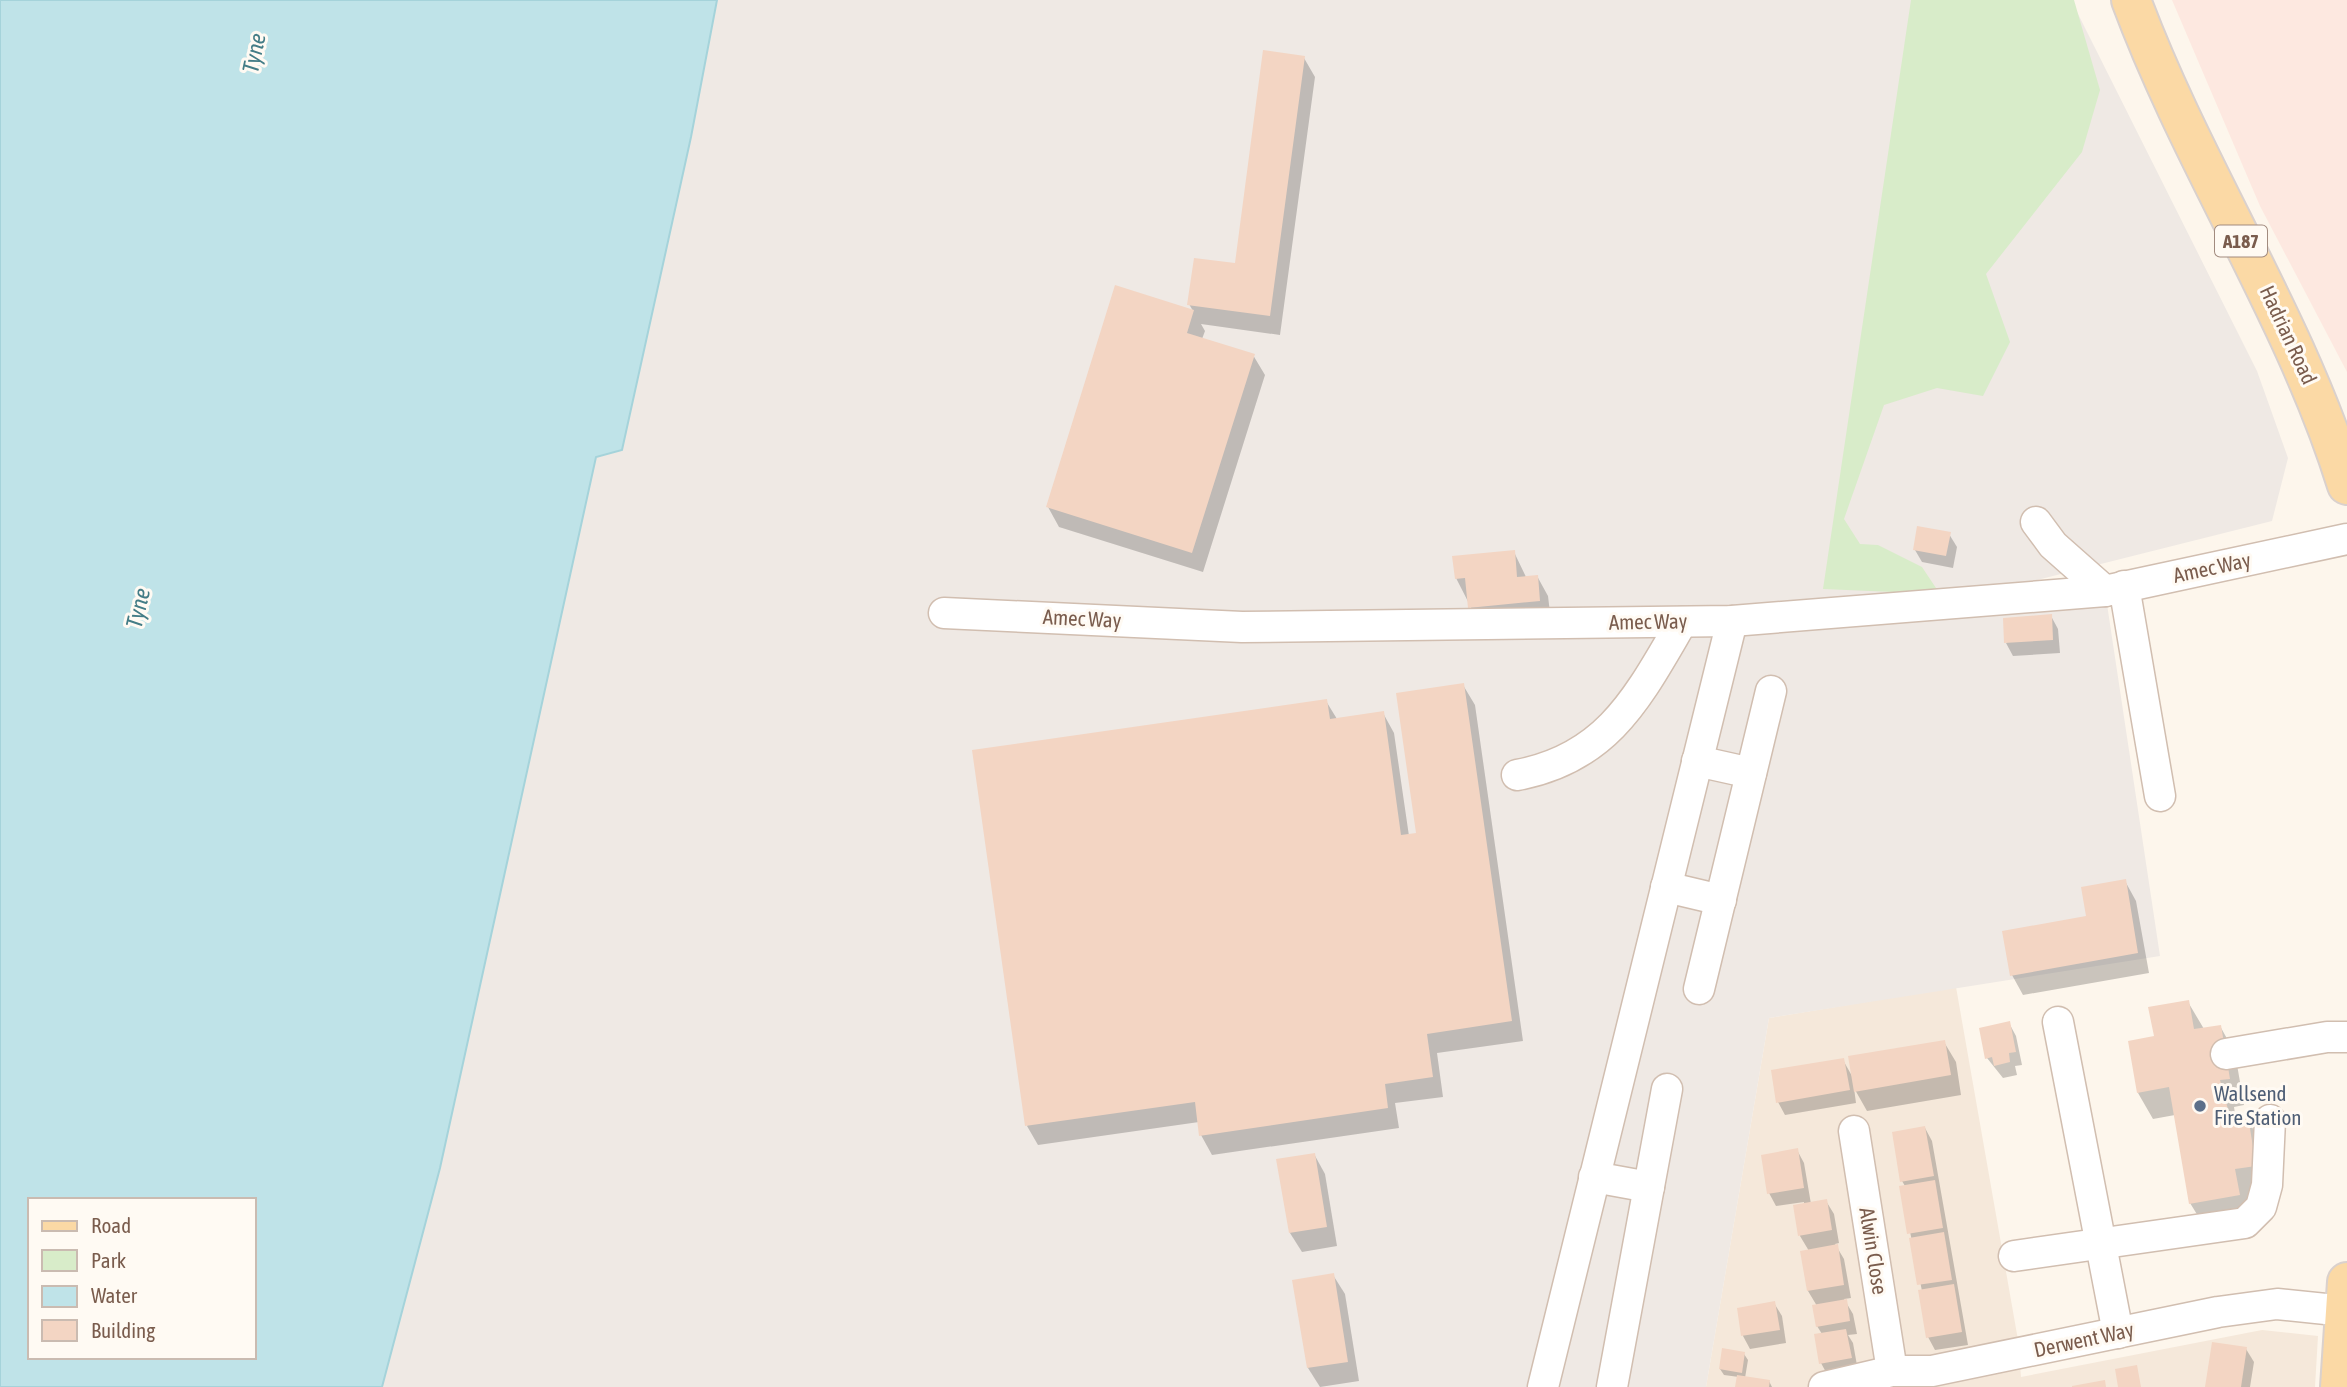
<svg xmlns="http://www.w3.org/2000/svg" width="2347" height="1387" viewBox="0 0 2347 1387" font-family="'Asap Condensed',sans-serif">
	<rect width="100%" height="100%" fill="#fdf6ec"/>
	<!-- residential -->
	<path fill="#f5e8da" d="M1956,987L2018,1340L2021,1377L2262,1330L2318,1336L2315,1387H1706L1769,1018Z"/>
	<!-- commercial -->
	<path fill="#fde8e0" d="M2172,0H2347V372L2260,206Z"/>
	<!-- industrial -->
	<path fill="#efe9e4" d="M717,0H2071L2257,371L2288,458L2272,521L2013,586L2105,591L2160,956L1769,1018L1706,1387H382L440,1168L596,457L622,449L691,137Z"/>
	<!-- green -->
	<path fill="#d8ecc9" d="M1911,0H2074L2100,90L2082,152L1986,274L2010,342L1983,396L1937,388L1884,405L1844,519L1860,544L1878,545L1922,567L1940,594L1823,589Z"/>
	<!-- water -->
	<path fill="#bfe3e8" stroke="#a5d3da" stroke-width="2" fill-rule="evenodd" d="M0,0H717L691,137L622,450L596,457L440,1168L382,1387H0ZM30,1200H254V1357H30Z"/>
	<!-- shadow -->
	<g fill="#0003">
		<path d="M1304,58L1315,77L1280,335L1201,324L1205,331L1202,339L1253,355L1265,375L1203,572L1059,527L1048,507L1193,311L1189,304L1236,265Z"/>
		<path d="M1949,534L1957,547L1953,568L1922,562L1915,550Z"/>
		<path d="M1514,552L1526,577L1537,576L1548,596L1551,621L1481,627L1456,578Z"/>
		<path d="M2051,616L2058,629L2060,653L2013,656L2006,643Z"/>
		<path d="M1463,685L1475,705L1523,1041L1437,1053L1443,1097L1395,1103L1399,1128L1212,1155L1201,1135L1199,1122L1038,1145L1027,1126L1326,701L1337,719L1383,713L1394,733L1409,836L1418,834Z"/>
		<path d="M2125,881L2136,901L2149,973L2023,995L2012,975L2088,917Z"/>
		<path d="M2188,1002L2204,1029L2220,1026L2235,1053L2244,1105L2234,1107L2236,1120L2247,1118L2262,1145L2254,1221L2206,1229L2190,1203L2175,1115L2153,1119L2138,1093L2156,1038Z"/>
		<path d="M2009,1023L2016,1036L2022,1065L2015,1066L2017,1075L2003,1078L1987,1058Z"/>
		<path d="M1944,1042L1956,1062L1961,1095L1867,1111L1854,1088L1856,1103L1785,1115L1778,1102L1843,1060L1852,1076Z"/>
		<path d="M1925,1128L1932,1141L1968,1345L1935,1350L1928,1337L1922,1291L1901,1187L1905,1186L1902,1181Z"/>
		<path d="M1797,1150L1804,1163L1811,1204L1826,1201L1834,1214L1839,1243L1835,1244L1844,1259L1851,1298L1844,1299L1853,1314L1857,1334L1848,1335L1853,1343L1858,1371L1828,1376L1821,1363L1822,1334L1817,1326V1306L1808,1291L1809,1251L1800,1236L1804,1202L1776,1206L1769,1193Z"/>
		<path d="M1314,1154L1325,1174L1337,1246L1302,1252L1290,1233Z"/>
		<path d="M1333,1275L1345,1294L1359,1381L1320,1387L1308,1368Z"/>
		<path d="M1774,1303L1782,1316L1786,1343L1750,1349L1743,1336L1739,1309Z"/>
		<path d="M2246,1349L2254,1362L2250,1387H2207Z"/>
		<path d="M1744,1354L1748,1360L1745,1378L1769,1381L1772,1387H1737L1739,1377L1724,1375L1720,1369Z"/>
	</g>
	<!-- building -->
	<g fill="#f3d5c3">
		<path d="M1263,50L1305,56L1270,316L1187,305L1194,258L1235,263Z"/>
		<path d="M1115,285L1194,310L1187,333L1255,354L1192,553L1046,507Z"/>
		<path d="M1917,526L1951,532L1946,556L1913,550Z"/>
		<path d="M1515,550L1517,577L1538,575L1540,601L1468,608L1465,578L1455,579L1452,556Z"/>
		<path d="M2052,614L2053,640L2004,643L2003,618Z"/>
		<path d="M1464,683L1512,1021L1427,1034L1433,1077L1385,1084L1388,1108L1199,1136L1195,1102L1025,1126L972,750L1327,699L1330,719L1384,711L1401,835L1416,833L1396,693Z"/>
		<path d="M2126,879L2138,953L2010,976L2002,931L2086,916L2081,887Z"/>
		<path d="M2189,1000L2194,1029L2221,1025L2230,1079L2220,1080L2229,1113H2226L2227,1120L2248,1116L2256,1166L2235,1169L2240,1195L2189,1204L2169,1087L2137,1093L2128,1041L2154,1036L2148,1007Z"/>
		<path d="M2010,1021L2016,1052L2009,1053L2010,1062L1994,1066L1992,1057L1985,1059L1979,1028Z"/>
		<path d="M1945,1040L1951,1075L1854,1092L1848,1056Z"/>
		<path d="M1844,1058L1850,1090L1776,1103L1771,1070Z"/>
		<path d="M1925,1126L1934,1176L1900,1182L1892,1132Z"/>
		<path d="M1798,1148L1804,1188L1767,1194L1761,1155Z"/>
		<path d="M1315,1153L1327,1227L1289,1233L1276,1159Z"/>
		<path d="M1935,1180L1943,1228L1907,1234L1899,1186Z"/>
		<path d="M1827,1199L1832,1230L1798,1236L1793,1205Z"/>
		<path d="M1944,1232L1952,1280L1917,1285L1909,1238Z"/>
		<path d="M1838,1244L1844,1285L1807,1291L1800,1251Z"/>
		<path d="M1334,1273L1348,1362L1307,1368L1292,1280Z"/>
		<path d="M1954,1284L1962,1332L1926,1338L1918,1290Z"/>
		<path d="M1847,1299L1850,1321L1816,1327L1812,1305Z"/>
		<path d="M1775,1301L1780,1330L1741,1336L1737,1308Z"/>
		<path d="M1846,1329L1852,1358L1819,1364L1814,1334Z"/>
		<path d="M2212,1342L2247,1347L2241,1387H2205Z"/>
		<path d="M1722,1348L1745,1352L1742,1373L1719,1369Z"/>
		<path d="M2137,1365L2141,1387H2118L2115,1369Z"/>
		<path d="M1737,1375L1770,1380L1769,1387H1735Z"/>
		<path d="M2105,1380L2106,1387H2072V1386Z"/>
	</g>
	<g fill="none" stroke-linecap="round" stroke-linejoin="round">
		<defs>
			<g id="minor">
				<path d="M2036,522L2053,545L2105,591"/>
				<path d="M2124,586L2160,796"/>
				<path d="M944,613L1242,627L1732,621L2105,591L2347,539"/>
				<path d="M1697,761L1751,773"/>
				<path d="M1517,775C1609,758 1639,695 1682,622"/>
				<path d="M1666,887L1721,900"/>
				<path d="M1699,989L1771,691"/>
				<path d="M2058,1022L2118,1333"/>
				<path d="M2226,1054L2327,1037H2347"/>
				<path d="M1854,1131L1892,1371"/>
				<path d="M1594,1177L1649,1187"/>
				<path d="M2014,1256L2245,1223L2261,1207L2267,1185L2270,1120"/>
				<path d="M1543,1387L1732,621"/>
				<path d="M1612,1387L1667,1089"/>
				<path d="M1824,1387L1892,1371H1932L2218,1312L2277,1304L2345,1311"/>
			</g>
			<g id="major">
				<path d="M2131,0C2193,167 2294,315 2347,485"/>
				<path d="M2340,1387L2347,1282"/>
			</g>
		</defs>
		<!-- minor casing -->
		<use href="#minor" stroke="#d1beb0" stroke-width="33"/>
		<!-- major casing -->
		<use href="#major" stroke="#dad1cd" stroke-width="42"/>
		<!-- minor -->
		<use href="#minor" stroke="#fff" stroke-width="30"/>
		<!-- major -->
		<use href="#major" stroke="#fbd9a5" stroke-width="38"/>
	</g>
	<!-- markers -->
	<circle fill="#5c6f8a" stroke="#fffaf3" stroke-width="2.5" cx="2200" cy="1106" r="7"/>
	<g text-anchor="middle" stroke-width="6" stroke-linejoin="round" paint-order="stroke">
		<!-- shield labels -->
		<rect fill="#fffaf3" stroke="#a28b7f" stroke-width="2" x="2215" y="225.5" width="52" height="31" rx="5"/>
		<g font-size="19" font-weight="bold" fill="#7a5c4d">
			<text x="2241" y="248">A187</text>
		</g>
		<!-- street labels -->
		<g font-size="21" fill="#7a5c4d" stroke="#fffaf3">
			<text transform="translate(2288 335) rotate(65)" y="7">Hadrian Road</text>
			<text transform="translate(2212 568) rotate(-12)" y="7">Amec Way</text>
			<text transform="translate(1082 619) rotate(3)" y="7">Amec Way</text>
			<text transform="translate(1648 622) rotate(-1)" y="7">Amec Way</text>
			<text transform="translate(1873 1251) rotate(81)" y="7">Alwin Close</text>
			<text transform="translate(2084 1340) rotate(-12)" y="7">Derwent Way</text>
		</g>
		<!-- service labels -->
		<g font-size="21" fill="#4e5e75" stroke="#fffaf3" text-anchor="start">
			<text x="2214" y="1101">Wallsend<tspan x="2214" dy="24">Fire Station</tspan></text>
		</g>
		<!-- water labels -->
		<g font-size="23" font-style="italic" fill="#437c86" stroke="#fffaf3">
			<text transform="translate(254 53) rotate(-78)" y="8">Tyne</text>
			<text transform="translate(138 608) rotate(-77)" y="8">Tyne</text>
		</g>
	</g>
	<!-- legend -->
	<rect x="28" y="1198" width="228" height="161" fill="#fffaf3" stroke="#cabbb1" stroke-width="2"/>
	<rect x="42" y="1221" width="35" height="10" fill="#fbd9a5" stroke="#cabbb1" stroke-width="2"/>
	<text x="91" y="1233" font-size="21" fill="#7a5c4d">Road</text>
	<rect x="42" y="1250" width="35" height="21" fill="#d8ecc9" stroke="#cabbb1" stroke-width="2"/>
	<text x="91" y="1268" font-size="21" fill="#7a5c4d">Park</text>
	<rect x="42" y="1286" width="35" height="21" fill="#bfe3e8" stroke="#cabbb1" stroke-width="2"/>
	<text x="91" y="1303" font-size="21" fill="#7a5c4d">Water</text>
	<rect x="42" y="1320" width="35" height="21" fill="#f3d5c3" stroke="#cabbb1" stroke-width="2"/>
	<text x="91" y="1338" font-size="21" fill="#7a5c4d">Building</text>
</svg>
